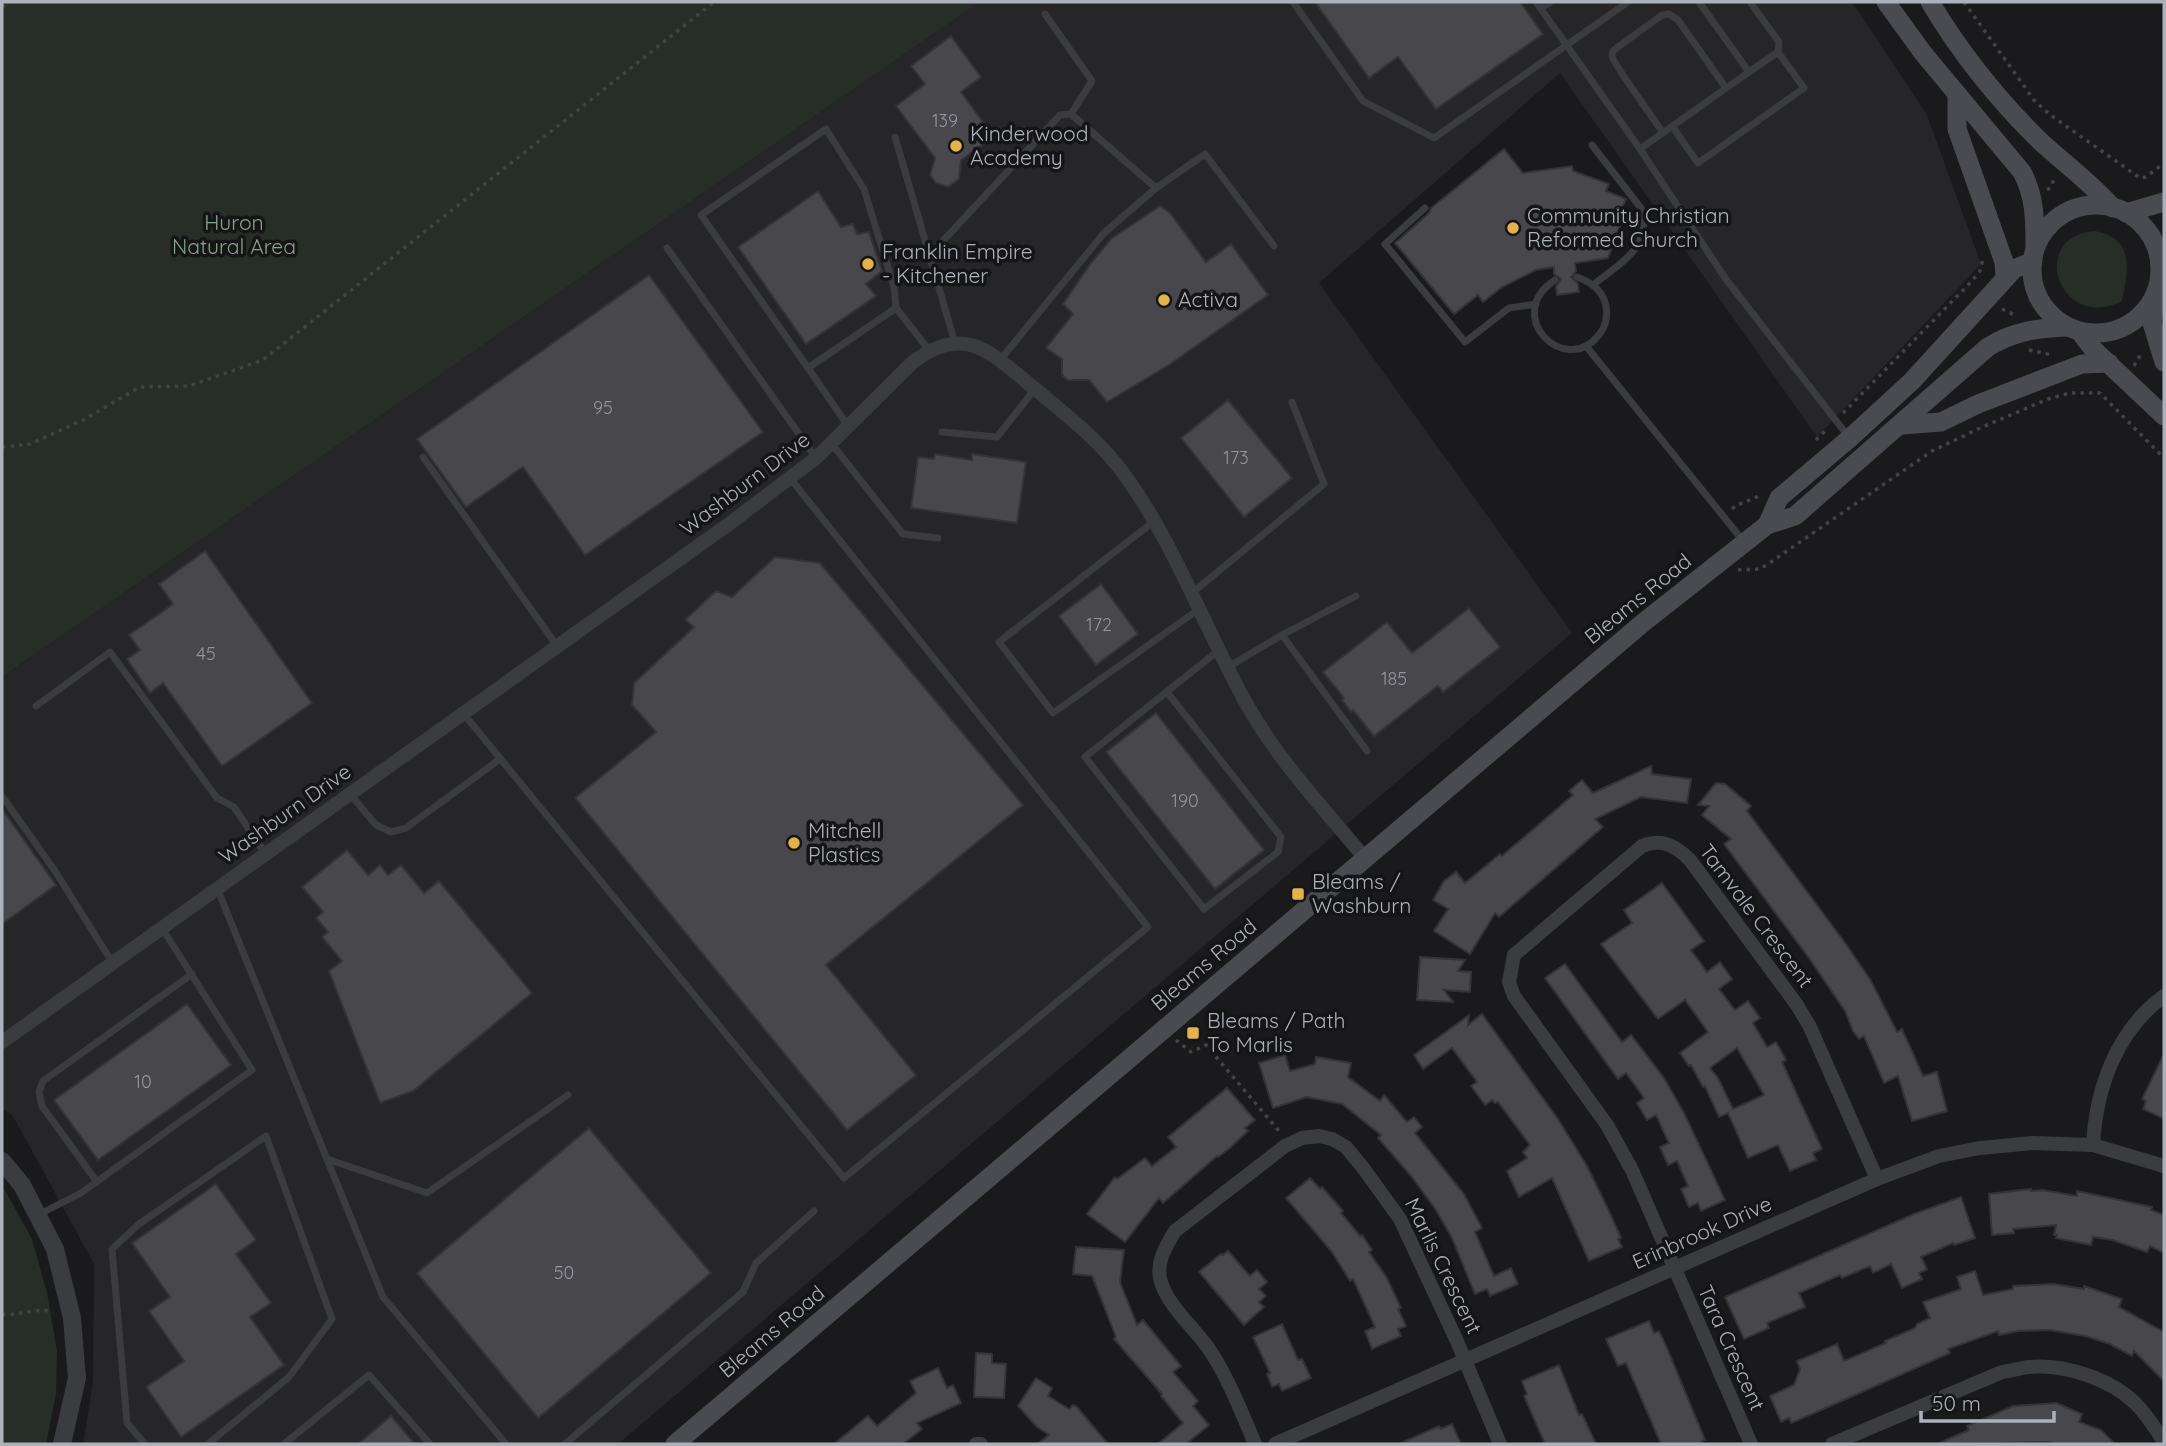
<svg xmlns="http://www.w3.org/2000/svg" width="2166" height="1446" viewBox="0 0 2166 1446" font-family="Quicksand,sans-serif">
	<rect width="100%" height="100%" fill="#1a1a1c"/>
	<!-- built -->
	<path fill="#262629" d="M980,2H1852L1927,115L1981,264L1817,437L1560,73L1319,283L1572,633L618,1444H83L93,1382L94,1264L13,1116L2,1108V677Z"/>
	<!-- green -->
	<g fill="#262e27">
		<path d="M2,2H980L2,677Z"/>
		<path d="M2095,231C2136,239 2128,271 2122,301C2059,333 2027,236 2095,231Z"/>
		<path d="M2,1185L32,1239L47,1293L57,1351L56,1394L46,1444H2Z"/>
	</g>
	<!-- building -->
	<g fill="#47474c" stroke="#343437" stroke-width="2" fill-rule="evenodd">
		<path d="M1315,2H1520L1543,34L1436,109L1398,57L1369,78Z"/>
		<path d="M951,36L981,77L961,92L994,137L961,160L959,179L948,187L936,183L930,175L935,158L896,106L925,84L911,66Z"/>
		<path d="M1504,149L1523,173L1572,166L1573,171L1609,184L1606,191L1626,199L1619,215L1624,216L1608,258L1575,263L1576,271L1571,277L1578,284L1579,292L1557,295L1556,287L1561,279L1554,274V267L1536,270L1502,287L1483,302L1478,295L1454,314L1395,243L1429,213L1431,208Z"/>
		<path d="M818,191L841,227L853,224L857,234L869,232L882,271L866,284L876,296L806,344L738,247Z"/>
		<path d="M1160,206L1170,213L1206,262L1231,244L1268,295L1169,365L1107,402L1089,380H1068L1062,375V359L1046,348L1073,314L1063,304L1091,263L1111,239Z"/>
		<path d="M649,275L763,432L585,555L523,467L466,507L417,439Z"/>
		<path d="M1228,400L1292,478L1244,517L1181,438Z"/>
		<path d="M935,454L972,460V454L1026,462L1017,523L911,508L918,457L934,459Z"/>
		<path d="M205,551L312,703L222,766L163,683L150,693L127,659L140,650L129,635L173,604L159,584Z"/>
		<path d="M775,557L820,563L1023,805L826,965L916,1075L847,1130L575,798L656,732L632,705L634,683L694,627L685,620L716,591L732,597Z"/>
		<path d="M1101,584L1138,634L1096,665L1059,616Z"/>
		<path d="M1469,608L1500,647L1443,692L1438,686L1374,736L1353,710L1351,712L1342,700L1344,698L1323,672L1387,622L1412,653Z"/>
		<path d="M1156,713L1264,850L1215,889L1106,752Z"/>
		<path d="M1651,766L1652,774L1691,779L1687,803L1641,797L1595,819L1603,827L1499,917L1495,913L1470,954L1434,931L1448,909L1433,900L1444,881L1456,872L1465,883L1500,854L1502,856L1573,795L1569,791L1582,780L1593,793Z"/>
		<path d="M1716,783L1725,784L1751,806L1747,811L1843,940L1870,979L1897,1032L1902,1029L1923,1076L1937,1072L1947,1111L1912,1121L1898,1076L1884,1083L1864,1036L1859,1039L1853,1031L1845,1011L1809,958L1724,844L1731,839L1702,815L1709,806L1698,805Z"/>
		<path d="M2,809L56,885L2,924Z"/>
		<path d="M347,850L368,875L380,865L388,875L401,865L424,893L439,881L532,993L413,1091L380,1103L329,971L342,961L322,937L328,932L316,918L323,912L302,887Z"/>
		<path d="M1662,883L1704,941L1691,950L1707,972L1720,962L1732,979L1719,989L1735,1010L1748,1001L1760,1018L1753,1023L1767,1047L1776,1042L1786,1060L1782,1062L1822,1149L1813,1153L1816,1160L1790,1171L1778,1145L1748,1158L1728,1113L1719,1117L1705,1086L1703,1087L1691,1065L1689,1066L1680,1053L1708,1032L1685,1000L1658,1019L1601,944L1632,923L1624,910ZM1737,1048L1764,1095L1733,1109L1718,1078L1710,1068Z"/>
		<path d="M1420,957L1465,960L1458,971L1471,972L1470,992L1444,990L1453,1002L1417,1000Z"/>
		<path d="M1565,964L1622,1042L1631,1035L1664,1078L1684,1113L1725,1200L1701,1211L1698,1203L1689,1207L1681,1189L1688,1186L1677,1161L1668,1165L1660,1147L1669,1143L1656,1115L1647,1120L1637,1103L1644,1098L1626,1073L1618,1079L1545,978Z"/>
		<path d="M187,1004L231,1065L98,1160L54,1100Z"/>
		<path d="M1482,1014L1558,1119L1587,1166L1609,1211L1621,1238L1618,1239L1622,1247L1589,1261L1552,1178L1519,1197L1507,1171L1527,1158L1523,1152L1530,1145L1498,1102L1495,1103L1492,1100L1485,1105L1471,1086L1477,1082L1452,1048L1423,1069L1414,1055L1469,1015L1468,1025Z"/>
		<path d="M2164,1054V1119L2143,1109L2146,1101L2142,1099Z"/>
		<path d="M1285,1055L1290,1071L1315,1064L1316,1057L1351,1063L1348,1077L1380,1101L1384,1095L1407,1122L1414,1117L1422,1127L1415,1133L1464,1194L1482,1228L1475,1232L1494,1276L1511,1268L1518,1284L1490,1296L1487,1289L1475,1294L1452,1238L1436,1210L1412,1177L1378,1138L1381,1135L1342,1104L1307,1097L1273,1108L1259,1063Z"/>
		<path d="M1227,1088L1255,1120L1245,1128L1248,1131L1230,1148L1218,1157L1217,1156L1163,1203L1159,1198L1125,1242L1087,1214L1115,1177L1117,1179L1145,1158L1152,1166L1176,1147L1168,1137Z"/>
		<path d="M589,1128L711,1273L538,1418L417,1273Z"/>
		<path d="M1310,1178L1320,1189L1322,1187L1343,1211L1341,1213L1360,1236L1362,1235L1372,1250L1369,1252L1387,1278L1401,1308L1398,1309L1406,1326L1398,1329L1401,1336L1372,1349L1365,1331L1375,1327L1353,1279L1350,1281L1332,1252L1286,1198Z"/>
		<path d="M216,1184L256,1240L236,1254L271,1303L250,1317L284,1365L181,1437L146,1387L184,1361L149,1311L170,1297L132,1243Z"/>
		<path d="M2031,1189V1191L2042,1190L2077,1196V1191L2152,1207L2151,1210L2164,1215V1253L2150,1246L2147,1252L2112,1240L2093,1237L2091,1245L2056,1238L2057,1235H2054L2056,1225L2013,1229L2014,1233L1992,1235L1989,1194Z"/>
		<path d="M1961,1197L1975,1238L1954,1245L1953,1243L1921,1257L1927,1269L1919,1273L1922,1279L1902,1288L1891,1264L1873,1273L1870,1266L1842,1278L1840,1275L1799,1293L1805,1307L1767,1323L1769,1328L1744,1339L1725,1297L1914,1214Z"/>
		<path d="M1076,1247L1124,1250L1120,1282L1137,1325L1143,1320L1181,1366L1173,1372L1198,1401L1193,1406L1209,1425L1186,1444H1158L1183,1423L1161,1396L1162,1394L1114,1339L1116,1337L1092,1276L1073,1274Z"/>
		<path d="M1228,1251L1250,1276L1257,1270L1267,1282L1259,1289L1266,1296L1259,1302L1264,1307L1244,1325L1199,1272L1221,1254L1223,1255Z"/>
		<path d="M1975,1271L1983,1295L2013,1289V1286L2054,1284L2084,1289V1286L2122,1299L2119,1307L2164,1332V1381L2134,1351L2132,1356L2110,1344L2085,1336L2050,1330L2018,1331L1999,1335L1998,1331L1948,1349L1950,1353L1819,1411L1791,1423L1789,1418L1781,1422L1770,1396L1794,1385L1800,1369L1797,1361L1837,1344L1844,1361L1886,1343L1885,1341L1915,1328L1917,1324L1930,1318L1923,1302L1961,1289L1957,1277Z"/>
		<path d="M1649,1321L1654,1333L1659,1331L1667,1348L1705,1440L1702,1441L1703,1444H1661L1626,1363L1618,1366L1606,1339Z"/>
		<path d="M1282,1324L1298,1360L1302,1359L1311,1378L1282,1391L1279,1384L1272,1387L1267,1374L1270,1373L1253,1337Z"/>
		<path d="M976,1353L992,1354V1363L1006,1364L1004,1398L974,1397Z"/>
		<path d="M1559,1365L1579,1415L1582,1414L1596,1444H1545L1524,1396L1527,1394L1522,1381Z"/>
		<path d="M938,1368L947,1388L953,1385L961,1403L917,1423L922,1429L903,1444H834L868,1416L877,1426L916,1393L910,1381Z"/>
		<path d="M1036,1378L1052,1388L1048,1396L1069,1409L1073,1405L1077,1407L1108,1444H1037L1049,1435L1037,1427L1018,1406Z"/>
		<path d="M2056,1403L2082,1414L2079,1422L2101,1430L2115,1444H2055L2049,1442L1937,1444L1969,1430L1967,1426L2013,1406Z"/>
		<path d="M391,1416L415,1444H358Z"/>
		<path d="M1452,1424L1461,1444H1399L1439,1426L1441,1429Z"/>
	</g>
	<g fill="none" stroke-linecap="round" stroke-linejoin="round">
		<!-- path -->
		<g stroke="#414347" stroke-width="3.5" stroke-dasharray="3.5 5" stroke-linecap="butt">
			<path d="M1964,2L2034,100L2049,114L2140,178L2146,177L2164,163"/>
			<path d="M2,7L9,2"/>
			<path d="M2047,190L2051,187L2055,176"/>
			<path d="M2002,309L2017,316"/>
			<path d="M2029,350L2052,355"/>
			<path d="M2134,366L2142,352"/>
			<path d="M1843,413L1971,282L1980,271L1983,259"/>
			<path d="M1816,440L1828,428"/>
			<path d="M2,447L30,444L83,420L140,387L189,386L263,360L714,2"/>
			<path d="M1732,509C1741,501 1751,502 1761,494"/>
			<path d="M1738,570L1760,569L1771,562L1932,451L1978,429L2048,399L2070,393H2100L2164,458"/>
			<path d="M1176,1040L1191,1052L1206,1045L1279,1131"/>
			<path d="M2,1314C18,1316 38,1307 53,1312"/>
		</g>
		<!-- service -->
		<g stroke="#3b3c40" stroke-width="7">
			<path d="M1293,2L1363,101L1434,138L1628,2"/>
			<path d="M1536,2L1640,149L1725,278L1848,436"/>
			<path d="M1750,2L1779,42L1778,52"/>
			<path d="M1541,8L1550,2"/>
			<path d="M1045,14L1092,81L1071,114"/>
			<path d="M1672,126L1698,163L1804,88L1778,52L1749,72"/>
			<path d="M1663,133C1656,122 1612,62 1612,56C1612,50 1614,50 1618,47L1662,15L1669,14L1678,20L1726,88"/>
			<path d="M895,137L955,343"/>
			<path d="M1592,145L1644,212C1647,252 1621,262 1593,285"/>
			<path d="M1640,149L1749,72L1699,2"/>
			<path d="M1425,208L1385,244L1465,342L1509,308L1536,304"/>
			<path d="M667,248L816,458"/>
			<path d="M930,255L1060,115L1071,114L1156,188"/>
			<path d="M1555,280C1502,315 1564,377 1598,336C1605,328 1608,317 1606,306C1603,290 1591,282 1577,277"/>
			<path d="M1586,346L1744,542"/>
			<path d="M1000,360L1104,233L1156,188L1205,154L1274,246"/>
			<path d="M808,368L701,215L826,129L864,189L894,287L896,308"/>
			<path d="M848,426L808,368L896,308L929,350"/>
			<path d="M942,432L997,437L1035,389"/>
			<path d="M831,443L903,534L938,538"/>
			<path d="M423,457L557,646"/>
			<path d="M1153,522L999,642L1053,713L1199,609"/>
			<path d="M1192,593L1324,484L1292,402"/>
			<path d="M1282,635L1367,751"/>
			<path d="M1228,667L1282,635L1356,596"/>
			<path d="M1167,692L1281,837L1278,852L1204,909L1085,757L1219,650"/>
			<path d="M36,706L110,652L217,798L234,807L265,853"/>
			<path d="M463,713L844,1178L1148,927L790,478"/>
			<path d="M350,794L376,825L391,832L406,828L500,759"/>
			<path d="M2,796L55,871L112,962"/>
			<path d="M217,888L383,1297L506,1444"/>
			<path d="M327,1159L427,1193L568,1095"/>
			<path d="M97,1182L42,1106L39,1092L43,1081L192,974"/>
			<path d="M38,1215L81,1193L252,1070L162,928"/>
			<path d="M145,1444L127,1423L112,1249L139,1224L266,1136L332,1319L289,1377L208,1444"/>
			<path d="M284,1444L369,1375L430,1444"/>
			<path d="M565,1444L743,1292L756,1263L814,1211"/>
		</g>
		<!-- minor -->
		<g stroke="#3b3c40" stroke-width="14">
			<path d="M2,1042L729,524L816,458L913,362C963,325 987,349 1028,383C1061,411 1098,438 1124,474C1175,544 1204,627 1246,703C1278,760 1323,808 1365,858"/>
			<path d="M2093,1145C2096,1089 2116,1031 2164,996"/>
			<path d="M976,1444H981"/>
			<path d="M1255,1444C1242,1413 1229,1380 1211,1352C1196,1329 1169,1308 1161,1282C1155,1263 1166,1246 1175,1231L1285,1146L1302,1138L1319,1136L1332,1139L1346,1147L1364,1169L1400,1219L1456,1339L1500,1444"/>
			<path d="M1275,1444L1877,1179L1939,1156L1980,1148L2033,1143L2093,1145L2164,1166"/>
			<path d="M1751,1444L1632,1170L1607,1125L1514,996L1509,982L1514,955L1642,846C1662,838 1676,846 1690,860L1797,1005L1810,1027L1877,1179"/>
			<path d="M1832,1444L2002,1372C2011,1371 2020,1368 2029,1367C2064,1364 2109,1378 2135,1403C2146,1414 2156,1429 2164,1442"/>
		</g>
		<!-- tertiary -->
		<path stroke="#3b3c40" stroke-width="18" d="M2,1161L22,1185L55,1249L72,1318L77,1378L62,1444"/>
		<!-- secondary -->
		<g stroke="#494b50" stroke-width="19">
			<path d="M1886,2L1923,53L2022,172C2035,196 2035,220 2035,247"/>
			<path d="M1930,2C1960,52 1999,101 2041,142C2065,164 2091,183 2113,208"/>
			<path d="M1957,94V129L2004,262L2005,279"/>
			<circle cx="2096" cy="269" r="64"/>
			<path d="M2126,213L2164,202"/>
			<path d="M2155,299L2152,323L2164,362"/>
			<path d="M2080,332L2093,349L2164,416"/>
			<path d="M1902,425L1941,422L1978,404L2082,364L2109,363"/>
			<path d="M1767,525L1779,498L1850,438L1912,381L2014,269L2033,261"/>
			<path d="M675,1444L1644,622L1767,525L1795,516L1988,347C2014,331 2038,328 2068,327"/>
		</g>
	</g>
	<!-- markers -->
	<g fill="#e3b24b" stroke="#151517" stroke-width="2.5">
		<circle cx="956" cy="146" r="7"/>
		<circle cx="1513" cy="228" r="7"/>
		<circle cx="868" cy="264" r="7"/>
		<circle cx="1164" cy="300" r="7"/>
		<circle cx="794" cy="843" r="7"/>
		<rect x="1291" y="887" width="14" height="14" rx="3.5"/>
		<rect x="1186" y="1026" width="14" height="14" rx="3.5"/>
	</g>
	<g text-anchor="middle" stroke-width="7" stroke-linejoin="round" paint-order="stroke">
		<!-- number labels -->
		<g font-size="18" fill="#94969e">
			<text x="945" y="127">139</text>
			<text x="603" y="414">95</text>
			<text x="1236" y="464">173</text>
			<text x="1099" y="631">172</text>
			<text x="206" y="660">45</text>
			<text x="1394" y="685">185</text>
			<text x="1185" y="807">190</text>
			<text x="143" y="1088">10</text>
			<text x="564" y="1279">50</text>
		</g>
		<!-- poi labels -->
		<g font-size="21" fill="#adb1ba" stroke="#151517" text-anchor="start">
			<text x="970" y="141">Kinderwood<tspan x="970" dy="24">Academy</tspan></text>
			<text x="1527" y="223">Community Christian<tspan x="1527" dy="24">Reformed Church</tspan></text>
			<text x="882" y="259">Franklin Empire<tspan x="882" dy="24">- Kitchener</tspan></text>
			<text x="1178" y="307">Activa</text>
			<text x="808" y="838">Mitchell<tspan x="808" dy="24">Plastics</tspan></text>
			<text x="1312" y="889">Bleams /<tspan x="1312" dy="24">Washburn</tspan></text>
			<text x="1207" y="1028">Bleams / Path<tspan x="1207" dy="24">To Marlis</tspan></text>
		</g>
		<!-- park labels -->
		<g font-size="21" fill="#86a389" stroke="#151517">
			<text x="234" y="230">Huron<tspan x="234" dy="24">Natural Area</tspan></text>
		</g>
		<!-- street labels -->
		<g font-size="21" fill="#adb1ba" stroke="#151517">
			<text transform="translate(745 484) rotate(-37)" y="7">Washburn Drive</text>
			<text transform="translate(1638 599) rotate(-39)" y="7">Bleams Road</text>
			<text transform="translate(285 814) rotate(-35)" y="7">Washburn Drive</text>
			<text transform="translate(1756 916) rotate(53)" y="7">Tamvale Crescent</text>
			<text transform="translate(1204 965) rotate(-40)" y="7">Bleams Road</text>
			<text transform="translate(1702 1233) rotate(-24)" y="7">Erinbrook Drive</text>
			<text transform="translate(1443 1266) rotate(64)" y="7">Marlis Crescent</text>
			<text transform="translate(772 1332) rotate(-40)" y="7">Bleams Road</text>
			<text transform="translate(1731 1348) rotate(66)" y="7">Tara Crescent</text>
		</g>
	</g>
	<!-- border -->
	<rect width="2166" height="1446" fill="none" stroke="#adb1ba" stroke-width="7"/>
	<!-- scale -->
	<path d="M1921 1411v10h133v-10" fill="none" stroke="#adb1ba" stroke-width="3.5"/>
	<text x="1932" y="1411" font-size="21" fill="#adb1ba" stroke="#151517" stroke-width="5" paint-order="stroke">50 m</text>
</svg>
